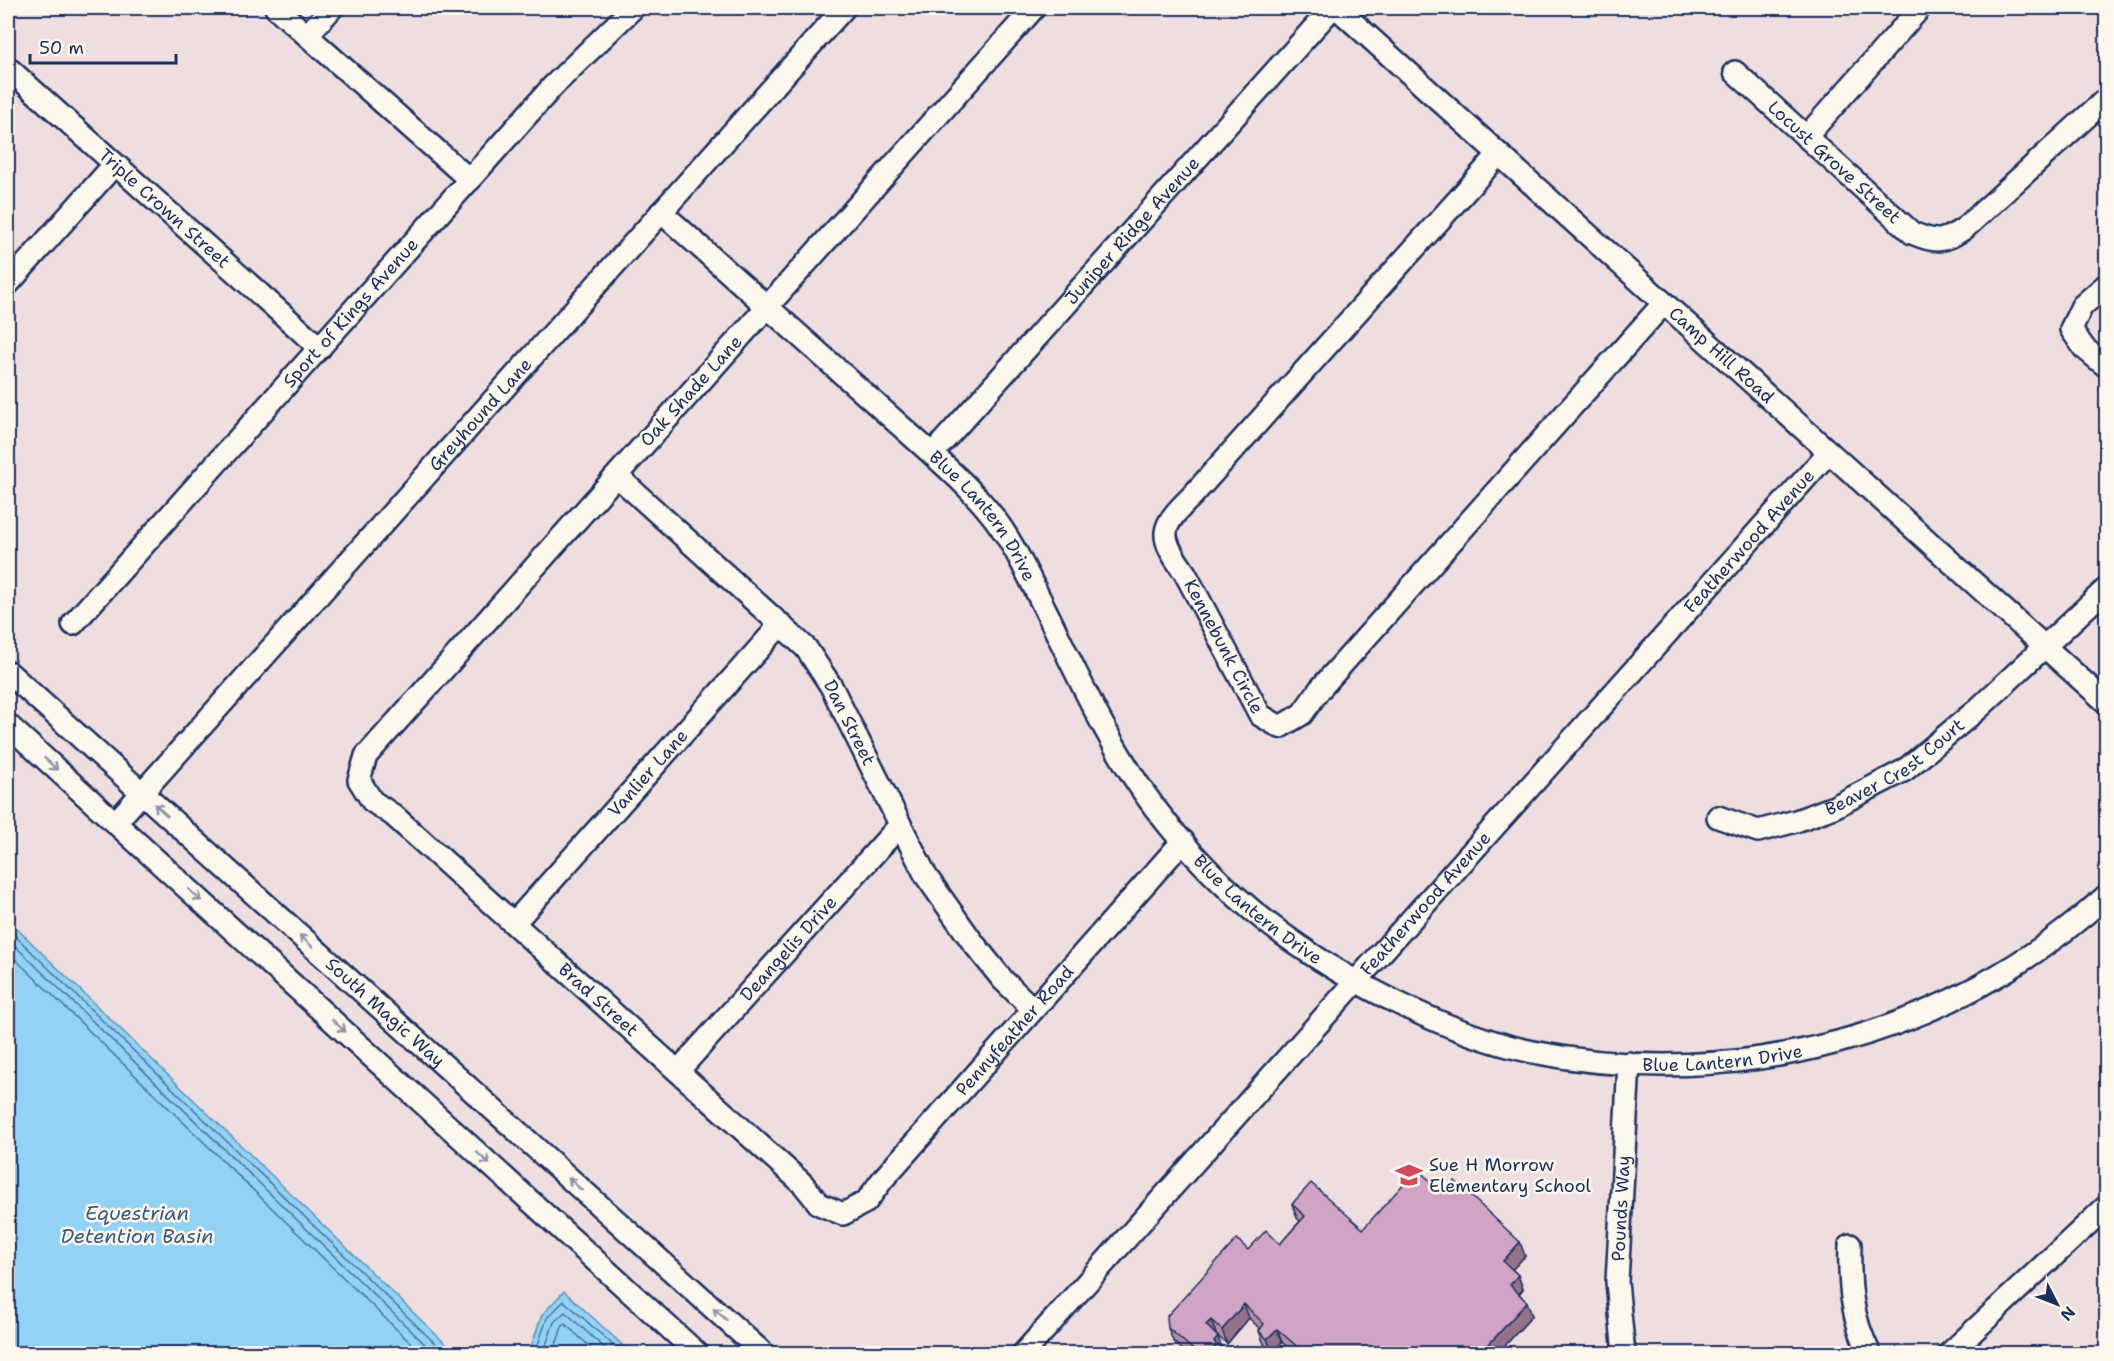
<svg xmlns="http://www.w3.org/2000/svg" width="2114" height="1361" viewBox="0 0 2114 1361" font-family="'Shantell Sans',sans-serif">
	<rect width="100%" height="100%" fill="#eedee0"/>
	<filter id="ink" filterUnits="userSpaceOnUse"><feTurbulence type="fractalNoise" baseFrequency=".0167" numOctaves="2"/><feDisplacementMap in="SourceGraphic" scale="12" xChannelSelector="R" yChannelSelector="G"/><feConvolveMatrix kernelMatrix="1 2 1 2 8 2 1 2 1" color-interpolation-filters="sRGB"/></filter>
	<g filter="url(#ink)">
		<!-- water -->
		<g fill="#92d3f4" stroke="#6291b8" stroke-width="1.5">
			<path d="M8,920L455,1353H8Z"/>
			<path d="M564,1291L631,1353H529L542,1315Z"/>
		</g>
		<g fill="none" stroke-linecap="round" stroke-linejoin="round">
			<!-- shore -->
			<g stroke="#4b719a" stroke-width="1.5">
				<path d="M8,929L446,1354"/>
				<path d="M8,939L435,1354"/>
				<path d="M8,952L422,1354"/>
				<path d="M535,1354L547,1318L564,1301L623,1354"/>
				<path d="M543,1354L554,1322L565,1312L611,1354"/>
				<path d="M553,1354L562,1327L565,1324L598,1354"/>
			</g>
			<defs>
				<g id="minor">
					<path d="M276,8L470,180"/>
					<path id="s1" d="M1034,8L366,756L359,780L372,801L393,815L803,1184L819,1204L843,1214L866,1202L883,1179L1183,841"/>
					<path id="s2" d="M1337,8L2106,702"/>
					<path d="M307,35L332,8"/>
					<path id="s3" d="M8,68L320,348"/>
					<path id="s4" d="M1735,72L1912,233C1937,243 1942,243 1965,228L2106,99"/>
					<path d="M1806,137L1920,8"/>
					<path id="s5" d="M1499,154L1192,496C1159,528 1158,535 1185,573L1260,715L1280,727L1302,714L1320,689L1664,303"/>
					<path id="s6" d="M661,212L932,454C954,474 977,495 995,519C1016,547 1030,580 1046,611C1079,678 1110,748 1155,808C1223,898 1305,959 1406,1007C1446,1026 1489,1043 1533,1052C1736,1093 1953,1036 2106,896"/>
					<path d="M8,284L114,165"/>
					<path d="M2106,285L2082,306L2071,329L2084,348L2106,366"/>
					<path id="s7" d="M932,454L1332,8"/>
					<path id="s8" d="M617,476L806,648L831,686L926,876L974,944L1003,980L1033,1009"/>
					<path id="s9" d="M73,624L553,86L633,8"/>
					<path id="s10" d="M8,672L764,1354"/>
					<path d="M8,725L698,1354"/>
					<path id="s11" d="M1718,817L1758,831L1796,821L1834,807L1905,770L1979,708L2106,589"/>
					<path id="s12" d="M115,823L844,8"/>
					<path id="s13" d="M514,923L781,624"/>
					<path id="s14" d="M678,1071L900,825"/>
					<path d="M1850,1245C1849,1285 1851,1317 1870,1354"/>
					<path id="s15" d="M1023,1354L1829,452"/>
					<path id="s16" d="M1624,1354L1617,1282L1629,1063"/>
					<path d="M1949,1354L2106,1207"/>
				</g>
			</defs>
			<!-- minor casing -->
			<use href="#minor" stroke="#1b2f5e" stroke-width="26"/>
			<!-- minor -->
			<use href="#minor" stroke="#fbf7ec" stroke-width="21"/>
		</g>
		<!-- wall -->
		<path fill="#b48da9" stroke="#1b2f5e" stroke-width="1.5" d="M1444,1193L1525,1256L1512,1269L1518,1275L1523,1289L1519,1294L1527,1302L1532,1316L1498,1353H1294L1282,1342L1272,1352L1264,1344L1259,1331L1260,1329L1249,1318L1227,1344L1215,1334L1223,1351L1221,1353H1186L1173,1341L1168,1328L1248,1250L1280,1244L1300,1221L1297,1218L1292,1204L1363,1229Z"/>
		<!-- shaded-wall -->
		<g fill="#92738a" stroke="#1b2f5e" stroke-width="1.5">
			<path d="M1520,1242L1525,1256L1508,1274L1503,1261Z"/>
			<path d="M1518,1275L1523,1289L1515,1299L1510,1285Z"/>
			<path d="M1527,1302L1532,1316L1498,1353H1481Z"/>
			<path d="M1244,1304L1249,1318L1227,1344L1222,1330Z"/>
			<path d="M1211,1320L1216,1334L1211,1339L1206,1325Z"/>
			<path d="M1277,1329L1282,1342L1272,1352L1267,1339Z"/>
			<path d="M1218,1337L1223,1351L1221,1353H1209L1214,1342Z"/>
		</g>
		<!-- building -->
		<path fill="#d1a4c5" stroke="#1b2f5e" stroke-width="1.5" d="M1417,1169L1444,1193L1455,1181L1520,1242L1503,1261L1518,1275L1510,1285L1527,1302L1481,1353H1298L1301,1350L1277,1329L1267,1339L1259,1331L1264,1324L1244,1304L1222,1330L1211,1320L1206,1325L1218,1337L1214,1342L1217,1345L1209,1353H1197L1168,1328L1167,1316L1237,1239L1248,1250L1266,1230L1280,1244L1305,1216L1292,1204L1311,1183L1363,1229Z"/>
		<!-- one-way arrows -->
		<defs><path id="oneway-shaft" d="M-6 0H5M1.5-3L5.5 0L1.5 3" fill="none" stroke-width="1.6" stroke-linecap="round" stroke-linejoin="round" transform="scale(1.5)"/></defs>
		<g stroke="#8b93a5">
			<use href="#oneway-shaft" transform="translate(51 764) rotate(42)"/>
			<use href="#oneway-shaft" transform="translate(161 810) rotate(-138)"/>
			<use href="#oneway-shaft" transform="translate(195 895) rotate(42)"/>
			<use href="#oneway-shaft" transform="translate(306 941) rotate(-138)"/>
			<use href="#oneway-shaft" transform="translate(339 1026) rotate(42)"/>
			<use href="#oneway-shaft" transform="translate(483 1158) rotate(42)"/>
			<use href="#oneway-shaft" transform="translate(575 1184) rotate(-138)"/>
			<use href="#oneway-shaft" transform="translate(720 1314) rotate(-138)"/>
		</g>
	</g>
	<!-- icons -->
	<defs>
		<symbol id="school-bare" viewBox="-9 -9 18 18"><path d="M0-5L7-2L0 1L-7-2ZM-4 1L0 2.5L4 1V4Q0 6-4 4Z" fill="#d1495b" stroke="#fbf7ec" stroke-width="2.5" paint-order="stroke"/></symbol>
	</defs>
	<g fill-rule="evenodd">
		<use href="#school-bare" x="1390" y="1156" width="38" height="38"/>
	</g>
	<g text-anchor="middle" stroke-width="5" stroke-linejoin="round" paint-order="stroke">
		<!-- street labels -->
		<g font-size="18" fill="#1b2f5e" stroke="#fbf7ec">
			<text dy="6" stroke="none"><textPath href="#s4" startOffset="134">Locust Grove Street</textPath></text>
			<text dy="6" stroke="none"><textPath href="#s3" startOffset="210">Triple Crown Street</textPath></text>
			<text dy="6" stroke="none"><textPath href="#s7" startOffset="300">Juniper Ridge Avenue</textPath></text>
			<text dy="6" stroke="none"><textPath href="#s9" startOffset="417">Sport of Kings Avenue</textPath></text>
			<text dy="6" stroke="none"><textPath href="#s2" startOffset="518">Camp Hill Road</textPath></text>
			<text transform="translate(691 391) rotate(-48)" y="6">Oak Shade Lane</text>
			<text dy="6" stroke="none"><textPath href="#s12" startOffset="548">Greyhound Lane</textPath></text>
			<text dy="6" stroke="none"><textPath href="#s6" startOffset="444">Blue Lantern Drive</textPath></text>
			<text dy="6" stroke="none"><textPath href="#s15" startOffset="1090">Featherwood Avenue</textPath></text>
			<text dy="6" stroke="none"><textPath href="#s5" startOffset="634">Kennebunk Circle</textPath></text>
			<text dy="6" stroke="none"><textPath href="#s8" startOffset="342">Dan Street</textPath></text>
			<text dy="6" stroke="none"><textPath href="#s11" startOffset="195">Beaver Crest Court</textPath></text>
			<text dy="6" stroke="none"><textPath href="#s13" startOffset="201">Vanlier Lane</textPath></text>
			<text dy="6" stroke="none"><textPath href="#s15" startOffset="604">Featherwood Avenue</textPath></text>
			<text dy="6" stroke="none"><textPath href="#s6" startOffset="930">Blue Lantern Drive</textPath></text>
			<text dy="6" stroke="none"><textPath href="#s14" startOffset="165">Deangelis Drive</textPath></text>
			<text dy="6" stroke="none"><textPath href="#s1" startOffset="1354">Brad Street</textPath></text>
			<text dy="6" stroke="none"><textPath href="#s10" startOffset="508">South Magic Way</textPath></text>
			<text dy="6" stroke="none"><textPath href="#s1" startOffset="1934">Pennyfeather Road</textPath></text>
			<text dy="6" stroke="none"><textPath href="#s6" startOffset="1434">Blue Lantern Drive</textPath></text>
			<text dy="6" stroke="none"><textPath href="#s16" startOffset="146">Pounds Way</textPath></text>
		</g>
		<!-- poi labels -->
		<g font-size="18" fill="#1b2f5e" stroke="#fbf7ec" text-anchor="start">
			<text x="1429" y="1171">Sue H Morrow<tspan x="1429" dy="21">Elementary School</tspan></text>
		</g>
		<!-- water labels -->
		<g font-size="20" font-style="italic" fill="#395884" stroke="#fbf7ec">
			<text x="137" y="1220">Equestrian<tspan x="137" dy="23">Detention Basin</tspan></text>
		</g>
	</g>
	<!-- margin -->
	<rect width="2114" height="1361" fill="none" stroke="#fbf7ec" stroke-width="30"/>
	<rect x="15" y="15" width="2084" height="1331" fill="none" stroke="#1b2f5e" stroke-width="2" filter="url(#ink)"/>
	<!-- north arrow -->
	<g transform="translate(2057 1304) rotate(132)" stroke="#fbf7ec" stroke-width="4.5" paint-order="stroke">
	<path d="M0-4.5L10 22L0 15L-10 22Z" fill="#1b2f5e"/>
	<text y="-9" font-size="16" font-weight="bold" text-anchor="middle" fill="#1b2f5e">N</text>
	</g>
	<!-- scale -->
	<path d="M30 54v9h146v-9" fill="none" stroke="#1b2f5e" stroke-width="3"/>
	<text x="39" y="54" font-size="18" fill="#1b2f5e" stroke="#fbf7ec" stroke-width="4.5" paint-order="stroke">50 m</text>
</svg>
